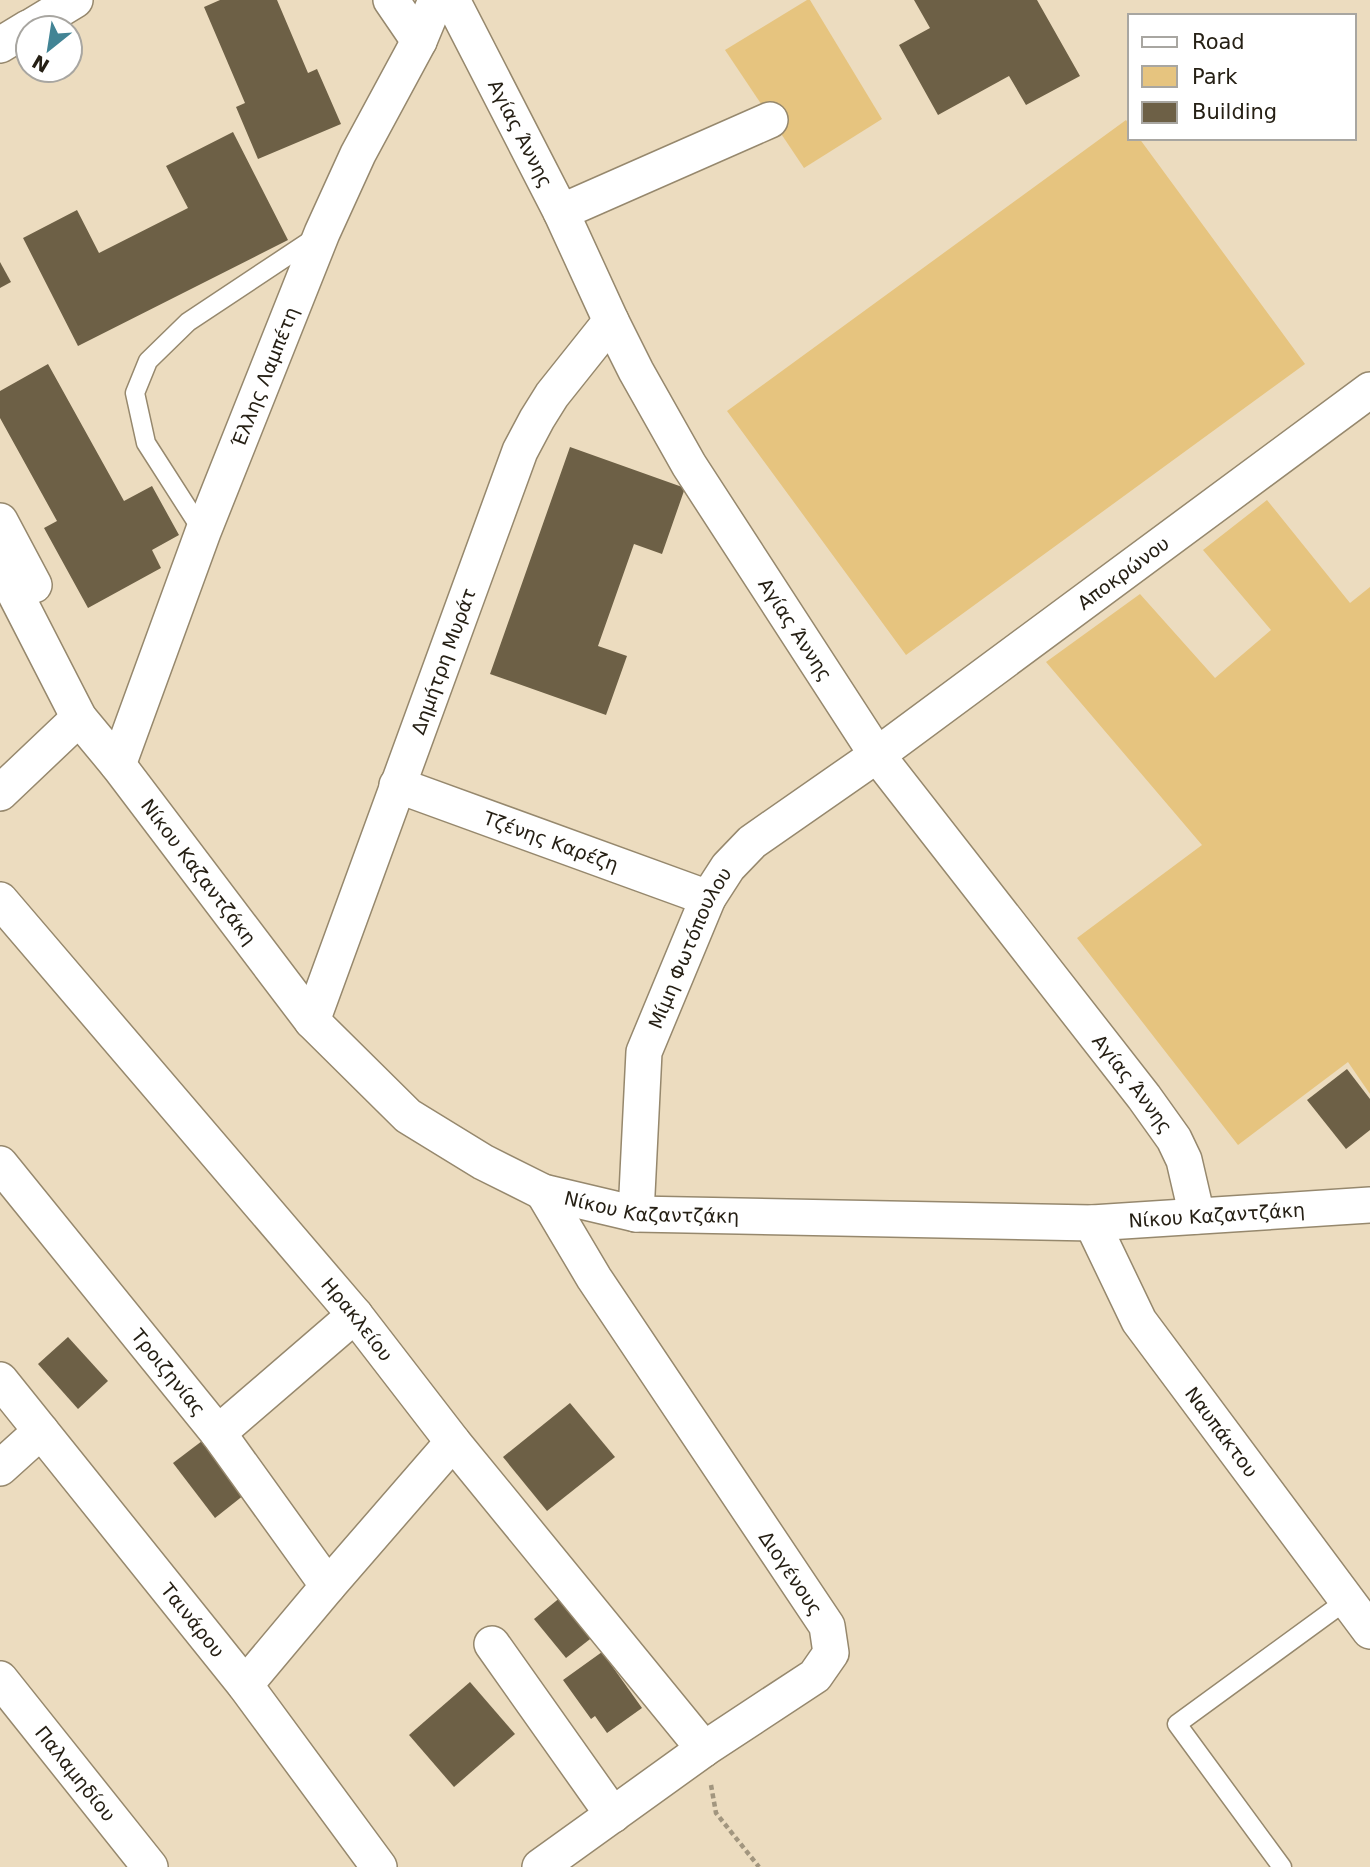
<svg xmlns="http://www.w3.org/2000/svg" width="1370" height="1867" viewBox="0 0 1370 1867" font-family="'DejaVu Sans',sans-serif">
	<rect width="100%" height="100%" fill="#ecdcbf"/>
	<!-- green -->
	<g fill="#e6c47f">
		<path d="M807,0H810L882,119L804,168L725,50Z"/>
		<path d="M1126,120L1130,126V138H1139L1305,364L906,655L727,411Z"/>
		<path d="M1267,500L1350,603L1370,587V1094L1348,1062L1238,1145L1077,938L1202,845L1046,662L1140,594L1215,678L1271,630L1203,550Z"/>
	</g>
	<!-- building -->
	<g fill="#6d6046">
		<path d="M220,0H277L308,73L317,69L341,124L258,159L236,107L245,103L204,7Z"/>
		<path d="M914,0H1037L1080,76L1026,105L1009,76L938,115L899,45L930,28Z"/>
		<path d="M233,132L288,240L78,346L23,238L77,210L99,253L188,208L166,166Z"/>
		<path d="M0,262L11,282L0,288Z"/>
		<path d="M48,364L124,501L152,486L179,535L152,550L161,568L88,608L44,528L57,521L0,418V391Z"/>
		<path d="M570,447L685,488L662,554L634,544L598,646L627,656L606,715L490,674Z"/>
		<path d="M1347,1069L1370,1099V1130L1346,1149L1307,1100Z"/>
		<path d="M68,1337L108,1381L78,1409L38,1364Z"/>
		<path d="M570,1403L615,1457L547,1511L503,1457Z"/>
		<path d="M202,1441L244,1495L215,1518L173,1463Z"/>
		<path d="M567,1592L599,1632L566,1658L534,1619Z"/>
		<path d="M602,1652L642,1708L607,1733L595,1716L591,1719L563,1680Z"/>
		<path d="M470,1682L515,1734L454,1787L409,1735Z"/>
	</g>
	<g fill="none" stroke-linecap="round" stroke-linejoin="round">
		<defs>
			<g id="lane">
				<path d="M203,532L146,443L135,393L148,361L188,322L316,237"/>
				<path d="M1282,1867L1177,1724L1347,1600"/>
			</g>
			<g id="street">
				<path d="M391,0L419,41"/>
				<path id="s1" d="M452,0L561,212L611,321L636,371L689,465L877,755L1144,1097L1174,1139L1184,1160L1197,1216"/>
				<path d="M29,28L75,0"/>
				<path d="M0,45L28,28"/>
				<path d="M561,212L770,120"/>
				<path d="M0,521L34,585"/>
				<path id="s2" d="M0,564L79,718L118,765L312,1021L408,1116L483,1162L543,1192L636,1214L1092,1223L1370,1205"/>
				<path id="s3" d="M118,765L203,532L322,233L358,154L419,41L436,0"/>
				<path id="s4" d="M397,785L708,898"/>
				<path d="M0,793L79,718"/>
				<path id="s5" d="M0,900L355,1315L453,1442L704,1749"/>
				<path id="s6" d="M312,1021L520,451L537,419L552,395L611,321"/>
				<path id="s7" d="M0,1164L218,1433L328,1586"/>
				<path id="s8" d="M636,1214L644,1052L708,898L728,867L752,842L877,755L1370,390"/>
				<path id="s9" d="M1092,1223L1139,1321L1370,1631"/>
				<path id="s10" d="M0,1380L245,1685L379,1867"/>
				<path d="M218,1433L355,1315"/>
				<path d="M0,1468L41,1431"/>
				<path d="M492,1644L613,1815"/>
				<path id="s11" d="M0,1679L150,1867"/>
				<path d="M245,1685L328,1586L453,1442"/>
				<path d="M540,1867L704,1749L815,1676L831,1653L827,1626L594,1278L543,1192"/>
			</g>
		</defs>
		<!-- lane casing -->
		<use href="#lane" stroke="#96886d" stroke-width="21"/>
		<!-- street casing -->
		<use href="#street" stroke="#96886d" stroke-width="38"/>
		<!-- path -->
		<path stroke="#a2967f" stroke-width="4.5" stroke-dasharray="5 3.5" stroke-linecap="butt" d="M711,1785L716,1813L759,1867"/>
		<!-- lane -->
		<use href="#lane" stroke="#fff" stroke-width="18"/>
		<!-- street -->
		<use href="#street" stroke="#fff" stroke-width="35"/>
	</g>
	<g text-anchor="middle" stroke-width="7" stroke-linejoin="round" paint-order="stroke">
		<!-- street labels -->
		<g font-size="19" fill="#262015" stroke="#fff">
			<text dy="7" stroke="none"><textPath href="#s1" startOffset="150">Αγίας Άννης</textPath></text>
			<text dy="7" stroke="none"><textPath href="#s3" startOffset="415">Έλλης Λαμπέτη</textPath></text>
			<text dy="7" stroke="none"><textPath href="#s8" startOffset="859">Αποκρώνου</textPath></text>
			<text dy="7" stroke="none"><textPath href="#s1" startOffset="718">Αγίας Άννης</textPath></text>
			<text dy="7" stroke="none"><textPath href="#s6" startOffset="383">Δημήτρη Μυράτ</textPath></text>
			<text dy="7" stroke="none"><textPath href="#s4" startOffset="164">Τζένης Καρέζη</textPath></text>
			<text dy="7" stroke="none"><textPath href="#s2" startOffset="368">Νίκου Καζαντζάκη</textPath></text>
			<text dy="7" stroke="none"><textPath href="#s8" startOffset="276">Μίμη Φωτόπουλου</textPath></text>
			<text dy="7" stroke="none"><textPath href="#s1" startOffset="1284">Αγίας Άννης</textPath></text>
			<text dy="7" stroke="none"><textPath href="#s2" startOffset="956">Νίκου Καζαντζάκη</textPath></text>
			<text dy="7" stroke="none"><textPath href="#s2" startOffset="1522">Νίκου Καζαντζάκη</textPath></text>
			<text dy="7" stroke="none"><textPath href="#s5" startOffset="551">Ηρακλείου</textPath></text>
			<text dy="7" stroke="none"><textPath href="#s7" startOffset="268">Τροιζηνίας</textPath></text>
			<text dy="7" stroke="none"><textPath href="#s9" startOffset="247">Ναυπάκτου</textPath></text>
			<text transform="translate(791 1573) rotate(56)" y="7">Διογένους</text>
			<text dy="7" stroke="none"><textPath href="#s10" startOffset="308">Ταινάρου</textPath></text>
			<text dy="7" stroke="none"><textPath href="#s11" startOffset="121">Παλαμηδίου</textPath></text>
		</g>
	</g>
	<!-- legend -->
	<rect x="1128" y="14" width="228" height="126" fill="#ffffff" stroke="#a8a6a1" stroke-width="2"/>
	<rect x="1142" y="37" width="35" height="10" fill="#ffffff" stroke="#a8a6a1" stroke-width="2"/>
	<text x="1192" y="49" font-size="21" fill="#262015">Road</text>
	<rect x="1142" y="66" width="35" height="21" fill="#e6c47f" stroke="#a8a6a1" stroke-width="2"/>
	<text x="1192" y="84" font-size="21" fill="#262015">Park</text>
	<rect x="1142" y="102" width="35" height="21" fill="#6d6046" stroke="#a8a6a1" stroke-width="2"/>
	<text x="1192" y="119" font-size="21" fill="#262015">Building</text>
	<!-- north arrow -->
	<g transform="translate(49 49) rotate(210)"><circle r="33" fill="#ffffff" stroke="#a8a6a1" stroke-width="2"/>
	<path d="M0-5L12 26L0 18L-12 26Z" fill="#428495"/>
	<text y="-10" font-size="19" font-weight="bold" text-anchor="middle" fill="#262015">N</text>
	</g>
</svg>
